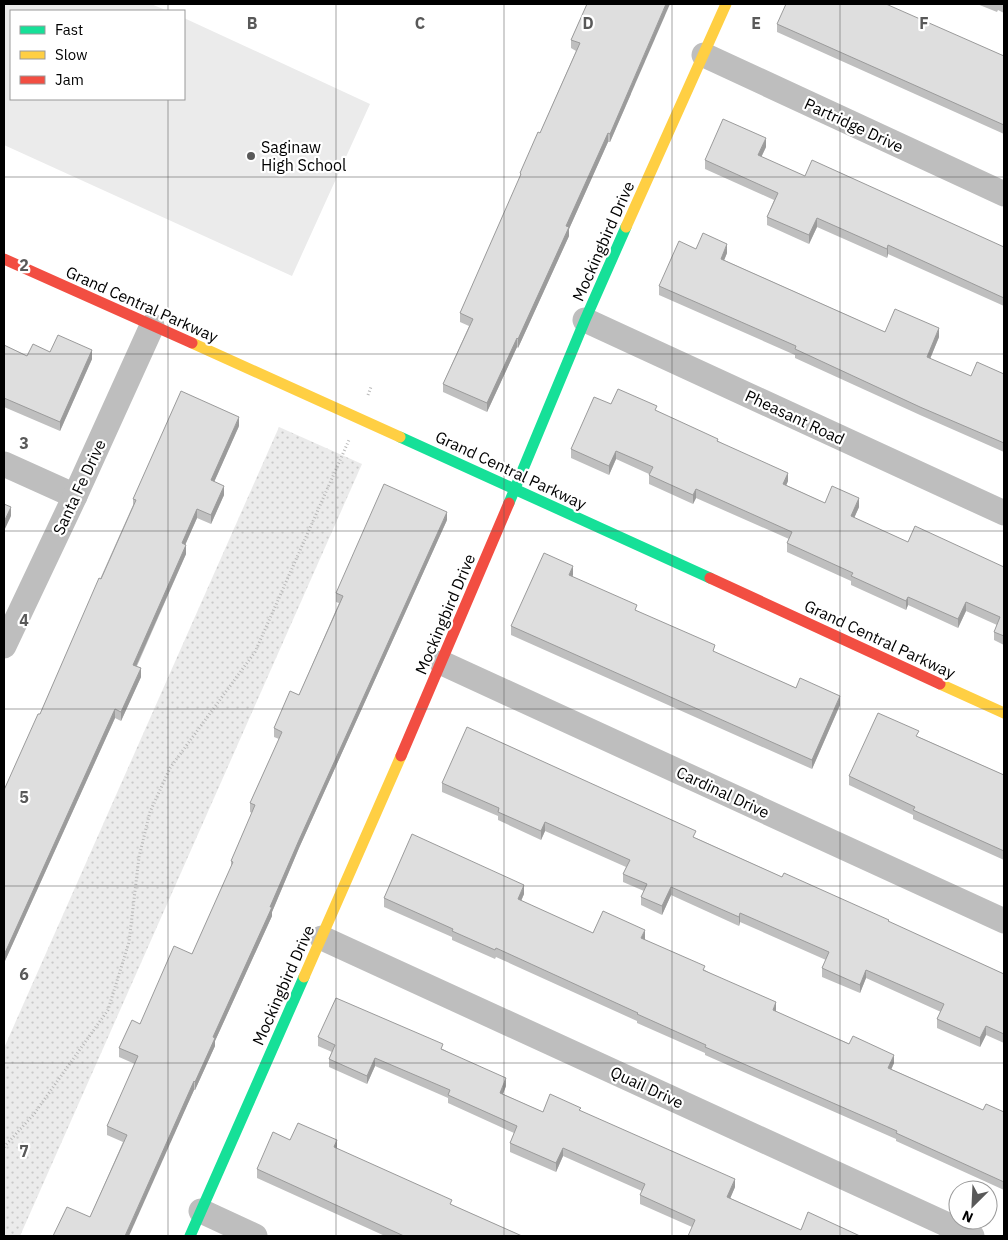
<svg xmlns="http://www.w3.org/2000/svg" width="1008" height="1240" viewBox="0 0 1008 1240" font-family="'IBM Plex Sans',sans-serif">
	<defs>
		<pattern id="park-dots" width="8" height="8" patternUnits="userSpaceOnUse" patternTransform="scale(1.25)"><rect width="8" height="8" fill="#ebebeb"/><path d="M2 2h.1M6 6h.1" fill="none" stroke="#c8c8c8" stroke-width="1.8" stroke-linecap="round"/></pattern>
	</defs>
	<rect width="100%" height="100%" fill="#fff"/>
	<!-- grass -->
	<path fill="#ebebeb" d="M4,4H151L168,11H11V99H184V18L370,104L292,276L4,145Z"/>
	<!-- park -->
	<path fill="url(#park-dots)" d="M279,427L362,464L20,1236H4V1048Z"/>
	<g fill="none" stroke-linecap="round" stroke-linejoin="round">
		<!-- path -->
		<g stroke="#b9b9b9" stroke-width="3" stroke-dasharray="1 2.5" stroke-linecap="butt">
			<path d="M368,395L371,387"/>
			<path d="M4,1147L34,1114L108,1010L129,942L139,857L150,812L170,768L255,652L349,440"/>
		</g>
		<!-- street -->
		<g stroke="#bebebe" stroke-width="25">
			<path d="M704,55L1004,194"/>
			<path d="M585,320L1004,513"/>
			<path d="M4,464L75,496"/>
			<path d="M4,646L75,496L152,326"/>
			<path d="M442,663L1004,921"/>
			<path d="M322,938L972,1236"/>
			<path d="M201,1211L255,1236"/>
		</g>
		<!-- fast -->
		<g stroke="#16e098" stroke-width="11">
			<path d="M400,437L710,578"/>
			<path d="M509,503L585,320L626,227"/>
			<path d="M190,1236L304,977"/>
		</g>
		<!-- slow -->
		<g stroke="#ffcf43" stroke-width="11">
			<path d="M626,227L726,4"/>
			<path d="M192,343L400,437"/>
			<path d="M940,684L1004,713"/>
			<path d="M304,977L401,756"/>
		</g>
		<!-- jam -->
		<g stroke="#f24e42" stroke-width="11">
			<path d="M4,259L192,343"/>
			<path d="M710,578L940,684"/>
			<path d="M401,756L509,503"/>
		</g>
	</g>
	<!-- wall -->
	<g fill="#bfbfbf">
		<path d="M587,4L631,94L610,142H608L569,229V236L518,348L517,347L487,412L443,392V384L469,326L460,322V313L520,178V173L540,133L576,51L571,48V40Z"/>
		<path d="M977,4H1004V13L998,10L997,12Z"/>
		<path d="M777,24L1004,56V54V134L777,32Z"/>
		<path d="M766,147L761,157L805,176L1004,247V306L888,254L887,258L817,227L809,244L767,225V217L774,200L705,169V160Z"/>
		<path d="M696,249L727,253L724,260L885,332L939,337L930,359L971,376L1004,374V452L920,415L795,358V355L659,295V286Z"/>
		<path d="M4,345L27,356L50,352L92,359L60,431L4,407Z"/>
		<path d="M611,404L657,411L718,441L788,481L786,485L825,503L859,507L854,518L908,542L1004,567V645L994,640V632L997,625L966,611L958,628L908,605L906,610L851,585V581L787,552V543L789,539L696,498L693,504L649,484V474L616,459L609,475L571,458V449Z"/>
		<path d="M239,426L214,482L224,495L211,524L197,518L185,545L186,554L137,666L141,677L121,721L115,718L4,963V790L40,714L133,505V499Z"/>
		<path d="M447,520L299,848L272,912V916L215,1041V1046L195,1090H194L149,1189L90,1217L123,1142L107,1135V1126L135,1064L119,1057V1048L140,1024L192,954L231,868V861L252,813L250,812V803L279,739L274,737V728L299,695L339,603L336,602V593Z"/>
		<path d="M573,575L572,577L715,652L796,688L840,705L812,769L511,635V626Z"/>
		<path d="M919,737L1004,775V860L913,819V815L849,785V776Z"/>
		<path d="M442,783L696,838L782,877L889,922L1004,974V1043L986,1035L980,1047L937,1028V1019L941,1012L866,978L860,993L822,977V968L826,960L740,922L739,926L671,895L662,915L641,905V897L644,891L623,882V874L626,867L545,831L541,840L498,820V816L442,792Z"/>
		<path d="M524,894L521,901L593,933L644,939L705,970L776,1012L894,1063L891,1069L983,1110L1004,1112V1190L896,1141V1139L705,1055V1053L637,1023V1021L496,957L495,959L452,940V937L384,907V898Z"/>
		<path d="M318,1037L443,1049L506,1086L503,1094L543,1112L581,1111L735,1187L730,1198L801,1230L860,1236L692,1227L640,1204V1195L642,1191L563,1156L556,1172L510,1152V1143L514,1133L448,1103V1098L375,1066L367,1084L329,1067V1059L332,1052L318,1046Z"/>
		<path d="M290,1140L337,1149L452,1205L522,1236H385L257,1178V1169Z"/>
	</g>
	<!-- shaded-wall -->
	<g fill="#9b9b9b">
		<path d="M666,4H670L610,142V134Z"/>
		<path d="M608,133V142L569,229V236L518,348V339L566,226Z"/>
		<path d="M766,138V147L758,164V155Z"/>
		<path d="M817,218V227L809,244V235Z"/>
		<path d="M727,244V253L721,268V259Z"/>
		<path d="M888,245V254L887,258V249Z"/>
		<path d="M939,328V337L927,366V357Z"/>
		<path d="M517,338V347L487,412V403Z"/>
		<path d="M92,350V359L60,431V422Z"/>
		<path d="M239,417V426L211,489V480Z"/>
		<path d="M616,451V459L609,475V466Z"/>
		<path d="M788,473V481L783,493V484Z"/>
		<path d="M224,486V495L211,524V515Z"/>
		<path d="M696,489V498L693,504V495Z"/>
		<path d="M859,498V507L851,525V516Z"/>
		<path d="M11,507V516L4,531V522Z"/>
		<path d="M197,509V518L182,552V543Z"/>
		<path d="M447,512V520L299,848L272,912V916L215,1041V1046L195,1090V1082L213,1037L299,840Z"/>
		<path d="M186,545V554L133,673V665Z"/>
		<path d="M573,566V575L569,584V575Z"/>
		<path d="M908,597V605L906,610V601Z"/>
		<path d="M966,602V611L958,628V619Z"/>
		<path d="M141,668V677L121,721V712Z"/>
		<path d="M840,696V705L812,769V760Z"/>
		<path d="M115,709V718L4,963V955Z"/>
		<path d="M545,822V831L541,840V831Z"/>
		<path d="M524,885V894L518,908V899Z"/>
		<path d="M671,887V895L662,915V906Z"/>
		<path d="M740,913V922L739,926V917Z"/>
		<path d="M645,930V939L641,946V938Z"/>
		<path d="M866,970V978L860,993V985Z"/>
		<path d="M776,1002V1011L773,1019V1010Z"/>
		<path d="M986,1026V1035L980,1047V1038Z"/>
		<path d="M894,1055V1063L888,1077V1068Z"/>
		<path d="M375,1058V1066L367,1084V1076Z"/>
		<path d="M506,1078V1086L500,1101V1093Z"/>
		<path d="M194,1081V1090L129,1236H125Z"/>
		<path d="M337,1140V1149L334,1147Z"/>
		<path d="M563,1148V1156L556,1172V1163Z"/>
		<path d="M735,1179V1187L727,1206V1197Z"/>
	</g>
	<!-- building -->
	<g fill="#dedede" stroke="#9b9b9b">
		<path d="M587,4H666L610,134L608,133L566,226L569,227L518,339L517,338L487,403L443,384L473,319L460,313L521,174L520,173L538,132L540,133L580,43L571,40Z"/>
		<path d="M786,4H886L1004,56V54V125L777,24Z"/>
		<path d="M723,119L766,138L758,155L805,176L812,160L1004,247V298L888,245L887,249L817,218L809,235L767,217L778,193L705,160Z"/>
		<path d="M703,233L727,244L721,259L885,332L895,309L939,328L927,357L971,376L977,362L1004,374V443L920,407L795,349L796,346L659,286L679,241L696,249Z"/>
		<path d="M58,335L92,350L60,422L4,398V345L27,356L33,344L50,352Z"/>
		<path d="M618,389L657,406L655,410L718,439L717,441L788,473L783,484L825,503L832,486L859,498L851,516L908,542L915,526L1004,567V636L994,632L1000,617L966,602L958,619L908,597L906,601L851,576L853,573L787,543L792,532L696,489L693,495L649,475L653,467L616,451L609,466L571,449L594,397L611,404Z"/>
		<path d="M181,391L239,417L211,480L224,486L211,515L197,509L182,543L186,545L133,665L141,668L121,712L115,709L4,955V790L38,714H40L99,578L101,579L136,500L133,499Z"/>
		<path d="M384,484L447,512L299,840L270,907H272L213,1037L215,1038L195,1082L194,1081L125,1236H53L67,1207L90,1217L127,1135L107,1126L138,1056L119,1048L132,1020L140,1024L174,946L192,954L233,862L231,861L255,805L250,803L282,732L274,728L290,691L299,695L343,596L336,593Z"/>
		<path d="M4,504L11,507L4,522Z"/>
		<path d="M544,553L573,566L569,575L637,605L635,610L715,645L713,651L796,688L800,678L840,696L812,760L511,626Z"/>
		<path d="M878,713L919,731L916,736L1004,775V851L913,810L915,807L849,776Z"/>
		<path d="M467,727L696,831L693,837L782,877L784,873L889,920L888,921L1004,974V1034L986,1026L980,1038L937,1019L944,1004L866,970L860,985L822,968L829,952L740,913L739,917L671,887L662,906L641,897L647,884L623,874L630,860L545,822L541,831L498,812L499,808L442,783Z"/>
		<path d="M412,834L524,885L518,899L593,933L603,911L645,930L641,938L705,966L703,970L776,1002L773,1010L849,1044L853,1036L894,1055L888,1068L983,1110L986,1104L1004,1112V1182L896,1133L897,1131L705,1047L706,1045L637,1014L638,1013L496,948L495,950L452,931L453,929L384,898Z"/>
		<path d="M336,998L443,1044L441,1049L506,1078L500,1093L543,1112L550,1094L581,1108L579,1110L735,1179L727,1197L801,1230L808,1212L860,1236H688L695,1220L640,1195L645,1184L563,1148L556,1163L510,1143L517,1126L448,1095L450,1090L375,1058L367,1076L329,1059L335,1045L318,1037Z"/>
		<path d="M298,1123L337,1140L334,1147L452,1200L450,1204L522,1236H404L257,1169L273,1132L290,1140Z"/>
	</g>
	<!-- grid -->
	<path fill="none" stroke="#595959" stroke-width="1" stroke-opacity="0.55" d="M168,4V11M336,4V1236M504,4V1236M672,4V1236M840,4V1236M168,99V1236M4,177H1004M4,354H1004M4,531H1004M4,709H1004M4,886H1004M4,1063H1004"/>
	<!-- markers -->
	<circle fill="#595959" stroke="#fff" stroke-width="2" cx="251" cy="156" r="5"/>
	<g text-anchor="middle" stroke-width="4.5" stroke-linejoin="round" paint-order="stroke">
		<!-- street labels -->
		<g font-size="16" fill="#000" stroke="#fff">
			<text transform="translate(854 125) rotate(25)" y="6">Partridge Drive</text>
			<text transform="translate(603 241) rotate(-66)" y="6">Mockingbird Drive</text>
			<text transform="translate(142 304) rotate(24)" y="6">Grand Central Parkway</text>
			<text transform="translate(795 417) rotate(25)" y="6">Pheasant Road</text>
			<text transform="translate(511 470) rotate(25)" y="6">Grand Central Parkway</text>
			<text transform="translate(79 487) rotate(-65)" y="6">Santa Fe Drive</text>
			<text transform="translate(445 614) rotate(-67)" y="6">Mockingbird Drive</text>
			<text transform="translate(880 639) rotate(25)" y="6">Grand Central Parkway</text>
			<text transform="translate(723 792) rotate(25)" y="6">Cardinal Drive</text>
			<text transform="translate(283 985) rotate(-66)" y="6">Mockingbird Drive</text>
			<text transform="translate(647 1087) rotate(25)" y="6">Quail Drive</text>
		</g>
		<!-- poi labels -->
		<g font-size="16" fill="#000" stroke="#fff" text-anchor="start">
			<text x="261" y="153">Saginaw<tspan x="261" dy="18">High School</tspan></text>
		</g>
	</g>
	<g font-size="16" text-anchor="middle" font-weight="bold" fill="#595959" stroke="#fff" stroke-width="4.5" stroke-linejoin="round" paint-order="stroke">
		<text x="252" y="29">B</text>
		<text x="420" y="29">C</text>
		<text x="588" y="29">D</text>
		<text x="756" y="29">E</text>
		<text x="924" y="29">F</text>
		<text x="24" y="271">2</text>
		<text x="24" y="449">3</text>
		<text x="24" y="626">4</text>
		<text x="24" y="803">5</text>
		<text x="24" y="980">6</text>
		<text x="24" y="1157">7</text>
	</g>
	<!-- border -->
	<rect width="1008" height="1240" fill="none" stroke="#000000" stroke-width="10"/>
	<!-- legend -->
	<rect x="10" y="10" width="175" height="90" fill="#ffffff" stroke="#999999"/>
	<rect x="20" y="26" width="25" height="8" fill="#16e098" stroke="#999999"/>
	<text x="55" y="35" font-size="15" fill="#000000">Fast</text>
	<rect x="20" y="51" width="25" height="8" fill="#ffcf43" stroke="#999999"/>
	<text x="55" y="60" font-size="15" fill="#000000">Slow</text>
	<rect x="20" y="76" width="25" height="8" fill="#f24e42" stroke="#999999"/>
	<text x="55" y="85" font-size="15" fill="#000000">Jam</text>
	<!-- north arrow -->
	<g transform="translate(973 1205) rotate(204)"><circle r="24" fill="#ffffff" stroke="#999999"/>
	<path d="M0-4L9 19L0 12L-9 19Z" fill="#595959"/>
	<text y="-8" font-size="14" font-weight="bold" text-anchor="middle" fill="#000000">N</text>
	</g>
</svg>
